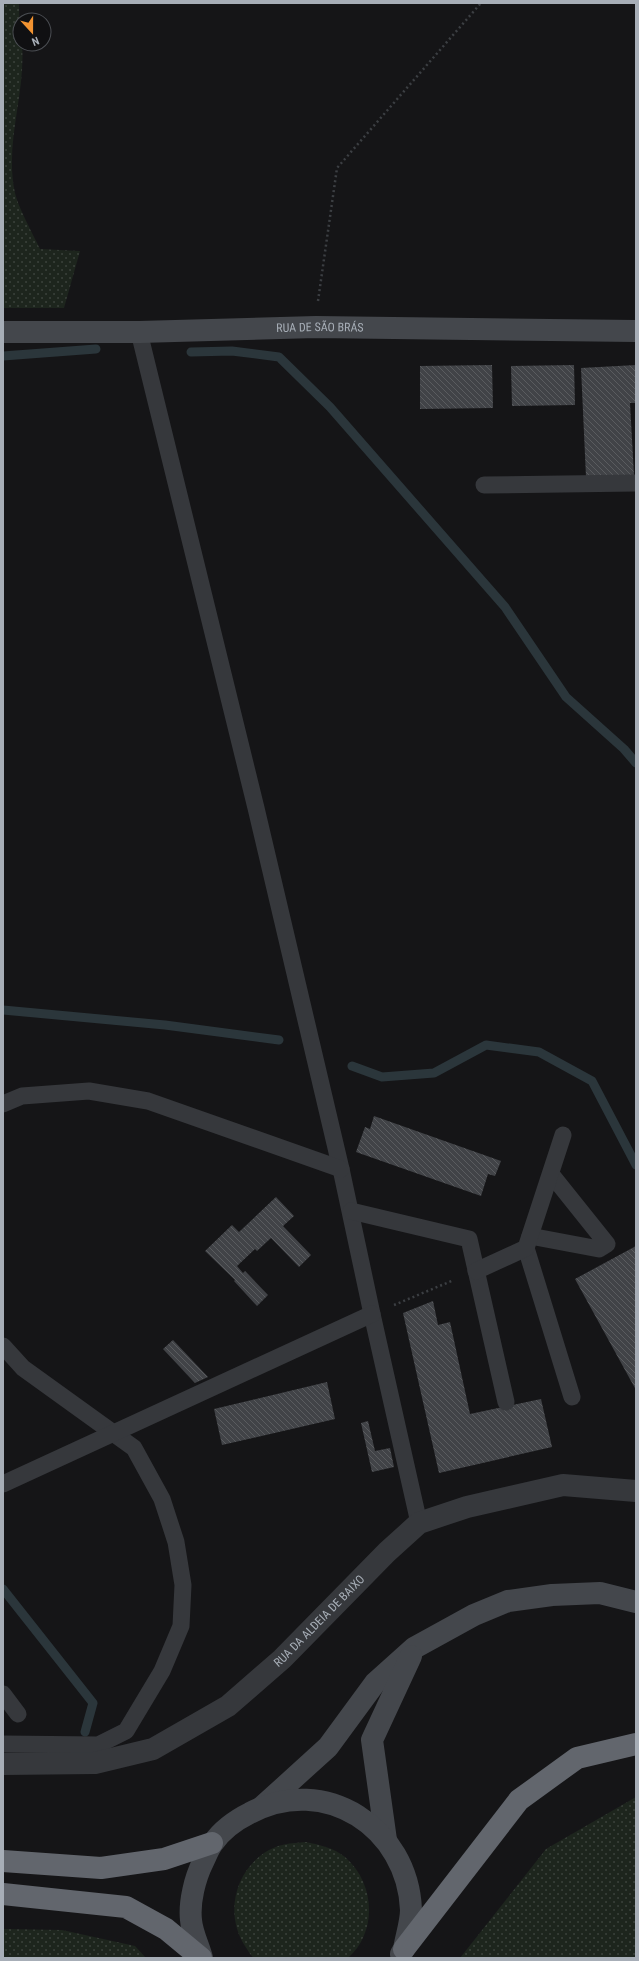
<svg xmlns="http://www.w3.org/2000/svg" width="639" height="1961" viewBox="0 0 639 1961" font-family="'Roboto Condensed',sans-serif">
	<defs>
		<pattern id="grass-dots" width="8" height="8" patternUnits="userSpaceOnUse"><rect width="8" height="8" fill="#1d251d"/><path d="M2 2h.1M6 6h.1" fill="none" stroke="#3b423c" stroke-width="1.8" stroke-linecap="round"/></pattern>
		<pattern id="building-back-hatch" width="6" height="6" patternUnits="userSpaceOnUse"><rect width="6" height="6" fill="#414347"/><path d="M-1 5l2 2M0 0l6 6M5-1l2 2" fill="none" stroke="#5a5c5f"/></pattern>
	</defs>
	<rect width="100%" height="100%" fill="#151517"/>
	<!-- grass -->
	<g fill="url(#grass-dots)">
		<path d="M3,3H19L20,44H22C26,94 4,143 15,193C18,207 33,234 40,249L80,251L64,308H3Z"/>
		<path d="M636,1797V1958H460L546,1849Z"/>
		<path d="M306,1842C320,1845 334,1848 345,1857C375,1883 378,1931 348,1958H254C250,1955 248,1950 245,1946C225,1915 234,1874 264,1853C277,1844 291,1843 306,1842Z"/>
		<path d="M3,1929L62,1930L135,1946L146,1958H3Z"/>
	</g>
	<g fill="none" stroke-linecap="round" stroke-linejoin="round">
		<!-- stream -->
		<g stroke="#2b363b" stroke-width="9">
			<path d="M191,352L232,351L279,357L330,407L505,607L566,697L624,749L636,763"/>
			<path d="M3,356L96,349"/>
			<path d="M3,1010L165,1025L279,1040"/>
			<path d="M352,1066L382,1077L434,1073L486,1045L539,1052L592,1081L636,1165"/>
			<path d="M3,1589L93,1703L85,1732"/>
		</g>
	</g>
	<!-- building -->
	<g fill="url(#building-back-hatch)">
		<path d="M492,365L493,408L420,409V366Z"/>
		<path d="M574,365L575,405L512,406L511,366Z"/>
		<path d="M636,365V403H630L634,475L586,477L581,368Z"/>
		<path d="M374,1116L501,1161L495,1176L488,1174L481,1196L356,1152L365,1127L370,1129Z"/>
		<path d="M276,1197L294,1216L283,1226L311,1255L299,1267L271,1238L257,1251L255,1249L237,1266L243,1273L245,1271L268,1295L257,1306L234,1281L235,1280L205,1251L232,1225L239,1232Z"/>
		<path d="M636,1246V1390L575,1279Z"/>
		<path d="M433,1301L438,1325L450,1322L470,1414L541,1399L552,1447L439,1473L403,1313Z"/>
		<path d="M173,1340L208,1377L195,1383L163,1349Z"/>
		<path d="M327,1382L335,1419L222,1445L214,1409Z"/>
		<path d="M368,1421L375,1451L390,1448L394,1467L372,1472L361,1423Z"/>
	</g>
	<g fill="none" stroke-linecap="round" stroke-linejoin="round">
		<!-- path -->
		<g stroke="#3c3f43" stroke-width="2.5" stroke-dasharray="2 3" stroke-linecap="butt">
			<path d="M318,301L337,168L481,3"/>
			<path d="M394,1305L454,1280"/>
		</g>
		<!-- service -->
		<g stroke="#36383c" stroke-width="17">
			<path d="M139,332L256,808L341,1169L372,1314L419,1523"/>
			<path d="M484,485L636,483"/>
			<path d="M3,1104L22,1096L89,1091L148,1101L341,1169"/>
			<path d="M351,1211L469,1239L506,1402"/>
			<path d="M530,1236L599,1249L607,1244L551,1174"/>
			<path d="M526,1248L572,1397"/>
			<path d="M476,1271L526,1248L563,1135"/>
			<path d="M3,1346L23,1368L134,1448L162,1499L176,1542L183,1585L181,1626L162,1671L126,1731L98,1745L3,1744"/>
			<path d="M3,1484L372,1314"/>
			<path d="M3,1694L18,1714"/>
		</g>
		<!-- minor -->
		<path stroke="#36383c" stroke-width="22" id="s1" d="M3,1764L95,1763L153,1749L228,1706L282,1659L387,1552L419,1523L467,1507L563,1485L636,1491"/>
		<!-- secondary -->
		<g stroke="#44474c" stroke-width="22">
			<path id="s2" d="M3,332H139L316,327L636,331"/>
			<path d="M263,1806L328,1747L375,1683L414,1648L474,1615L508,1601L552,1595L600,1593L636,1602"/>
			<path d="M386,1840L372,1740L411,1656"/>
			<path d="M202,1958C199,1946 192,1933 191,1920C189,1902 195,1878 203,1862C206,1856 209,1848 213,1843C222,1830 236,1820 250,1813C325,1773 408,1828 411,1910C411,1922 406,1937 404,1949L401,1954"/>
		</g>
		<!-- motorway -->
		<g stroke="#62666d" stroke-width="22">
			<path d="M3,1861L101,1868L164,1859L212,1843"/>
			<path d="M3,1894L126,1907L166,1929L201,1958"/>
			<path d="M404,1949L519,1800L577,1758L636,1744"/>
		</g>
	</g>
	<g text-anchor="middle" stroke-width="3" stroke-linejoin="round" paint-order="stroke">
		<!-- street labels -->
		<g font-size="12" fill="#a7aeb7" stroke="#101012">
			<text dy="4" stroke="none"><textPath href="#s2" startOffset="317">RUA DE SÃO BRÁS</textPath></text>
			<text dy="4" stroke="none"><textPath href="#s1" startOffset="363">RUA DA ALDEIA DE BAIXO</textPath></text>
		</g>
	</g>
	<!-- border -->
	<rect width="639" height="1961" fill="none" stroke="#a7aeb7" stroke-width="8"/>
	<!-- north arrow -->
	<g transform="translate(32 32) rotate(159)"><circle r="19" fill="#101012" stroke="#4c4f54"/>
	<path d="M0-3L7 15L0 10L-7 15Z" fill="#f29331"/>
	<text y="-6" font-size="11" font-weight="bold" text-anchor="middle" fill="#a7aeb7">N</text>
	</g>
</svg>
